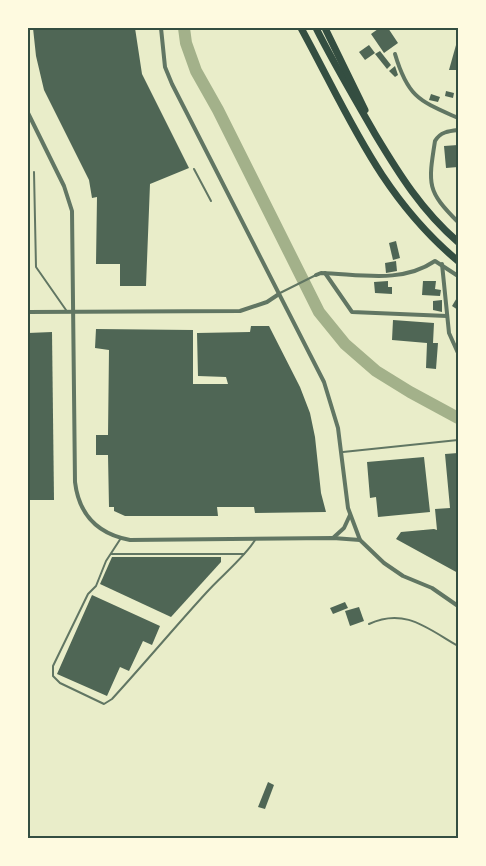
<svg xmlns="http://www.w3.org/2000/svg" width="486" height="866" viewBox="0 0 486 866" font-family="'Fira Sans',sans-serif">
	<rect width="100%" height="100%" fill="#e9edc9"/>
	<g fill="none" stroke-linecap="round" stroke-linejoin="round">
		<!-- river -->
		<path stroke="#a3b18a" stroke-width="12" d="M184,28L186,43L196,71L218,110L319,312L345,344L376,371L410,392L458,418"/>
	</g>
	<!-- building -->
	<g fill="#4f6655">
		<path d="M33,28H135L142,74L189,168L150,184L146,286H120V264H96L97,197L92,198L89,180L44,90L36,56Z"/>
		<path d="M377,28H388L398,43L384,53L371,34L378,29Z"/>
		<path d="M458,44V70H449L456,45Z"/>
		<path d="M369,45L375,53L365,60L359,52Z"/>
		<path d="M380,51L391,65L387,69L375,54Z"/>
		<path d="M395,66L398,75L395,77L389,71Z"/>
		<path d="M446,91L454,93L453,98L445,96Z"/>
		<path d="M431,94L440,97L438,102L429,100Z"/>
		<path d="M458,145V167L446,168L444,146Z"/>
		<path d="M396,241L400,258L393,260L389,243Z"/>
		<path d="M396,261L397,271L386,273L385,263Z"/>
		<path d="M388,281V287H392V294L375,293L374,282Z"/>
		<path d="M423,281H436L435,289L441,290L440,296L422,295Z"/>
		<path d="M458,296V310L452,306Z"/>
		<path d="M442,300V312L433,310V301Z"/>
		<path d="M393,320L434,323L433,343H438L436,369L426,368L427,343L392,340Z"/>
		<path d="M251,326H269L300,387L310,413L315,437L321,493L326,512L255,513L254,507H217L218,516H125L114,511V507H109L108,455H96V435H108L109,350L95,348L96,329L193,330V384H228L226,377L198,376L197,333L250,332Z"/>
		<path d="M52,332L54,500H28V333Z"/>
		<path d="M458,453V573L396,539L401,532L434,529L437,530L435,509L450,508L445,454Z"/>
		<path d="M424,457L430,512L378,517L376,497L370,498L367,462Z"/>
		<path d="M112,557H221V562L171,617L100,584Z"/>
		<path d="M92,595L160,626L152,645L143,641L129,671L120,667L107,696L57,674Z"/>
		<path d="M345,602L348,608L333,614L330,608Z"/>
		<path d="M359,607L364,621L350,626L345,611Z"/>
		<path d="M268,782L274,785L265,809L258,807Z"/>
	</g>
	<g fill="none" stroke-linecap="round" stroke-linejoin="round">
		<!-- service -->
		<g stroke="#617663" stroke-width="2">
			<path d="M194,169L211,201"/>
			<path d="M34,172L36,267L66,310"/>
			<path d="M280,293L316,275"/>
			<path d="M343,452L458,440"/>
			<path d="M121,538L106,561L96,586L88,594L53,666V676L60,683L104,704L112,699C144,664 174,628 206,593C220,577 245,557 255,540"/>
			<path d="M111,554H244"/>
			<path d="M369,624C405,607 428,629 458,646"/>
		</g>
		<!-- minor -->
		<g stroke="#617663" stroke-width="4">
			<path d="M161,28L165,67L172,84L324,382L338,428L348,508L360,540L384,563L403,576L432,588L458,606"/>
			<path d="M395,54C408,98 420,101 458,118"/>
			<path d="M28,113L64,186L72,211L75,482C79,515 98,534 130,540L333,538L360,540"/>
			<path d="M458,130C449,131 440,132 435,141C428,185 427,191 458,222"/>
			<path d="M442,264L449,333L458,353"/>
			<path d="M325,273L352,312L447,316"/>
			<path d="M316,275L321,273C360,274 401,284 435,261L458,276"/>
			<path d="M28,312L240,311L267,302L279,294"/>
			<path d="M333,538L344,528L350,515"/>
		</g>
		<!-- motorway -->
		<g stroke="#344e41" stroke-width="7">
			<path d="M301,28C348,114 380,196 458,261"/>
			<path d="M316,28C334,64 355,99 375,134C399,174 422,211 458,242"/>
			<path d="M325,28L365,110"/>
		</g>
	</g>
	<!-- border -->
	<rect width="486" height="866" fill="none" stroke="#fefae0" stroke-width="58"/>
	<rect x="29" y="29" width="428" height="808" fill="none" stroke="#344e41" stroke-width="2"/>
</svg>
